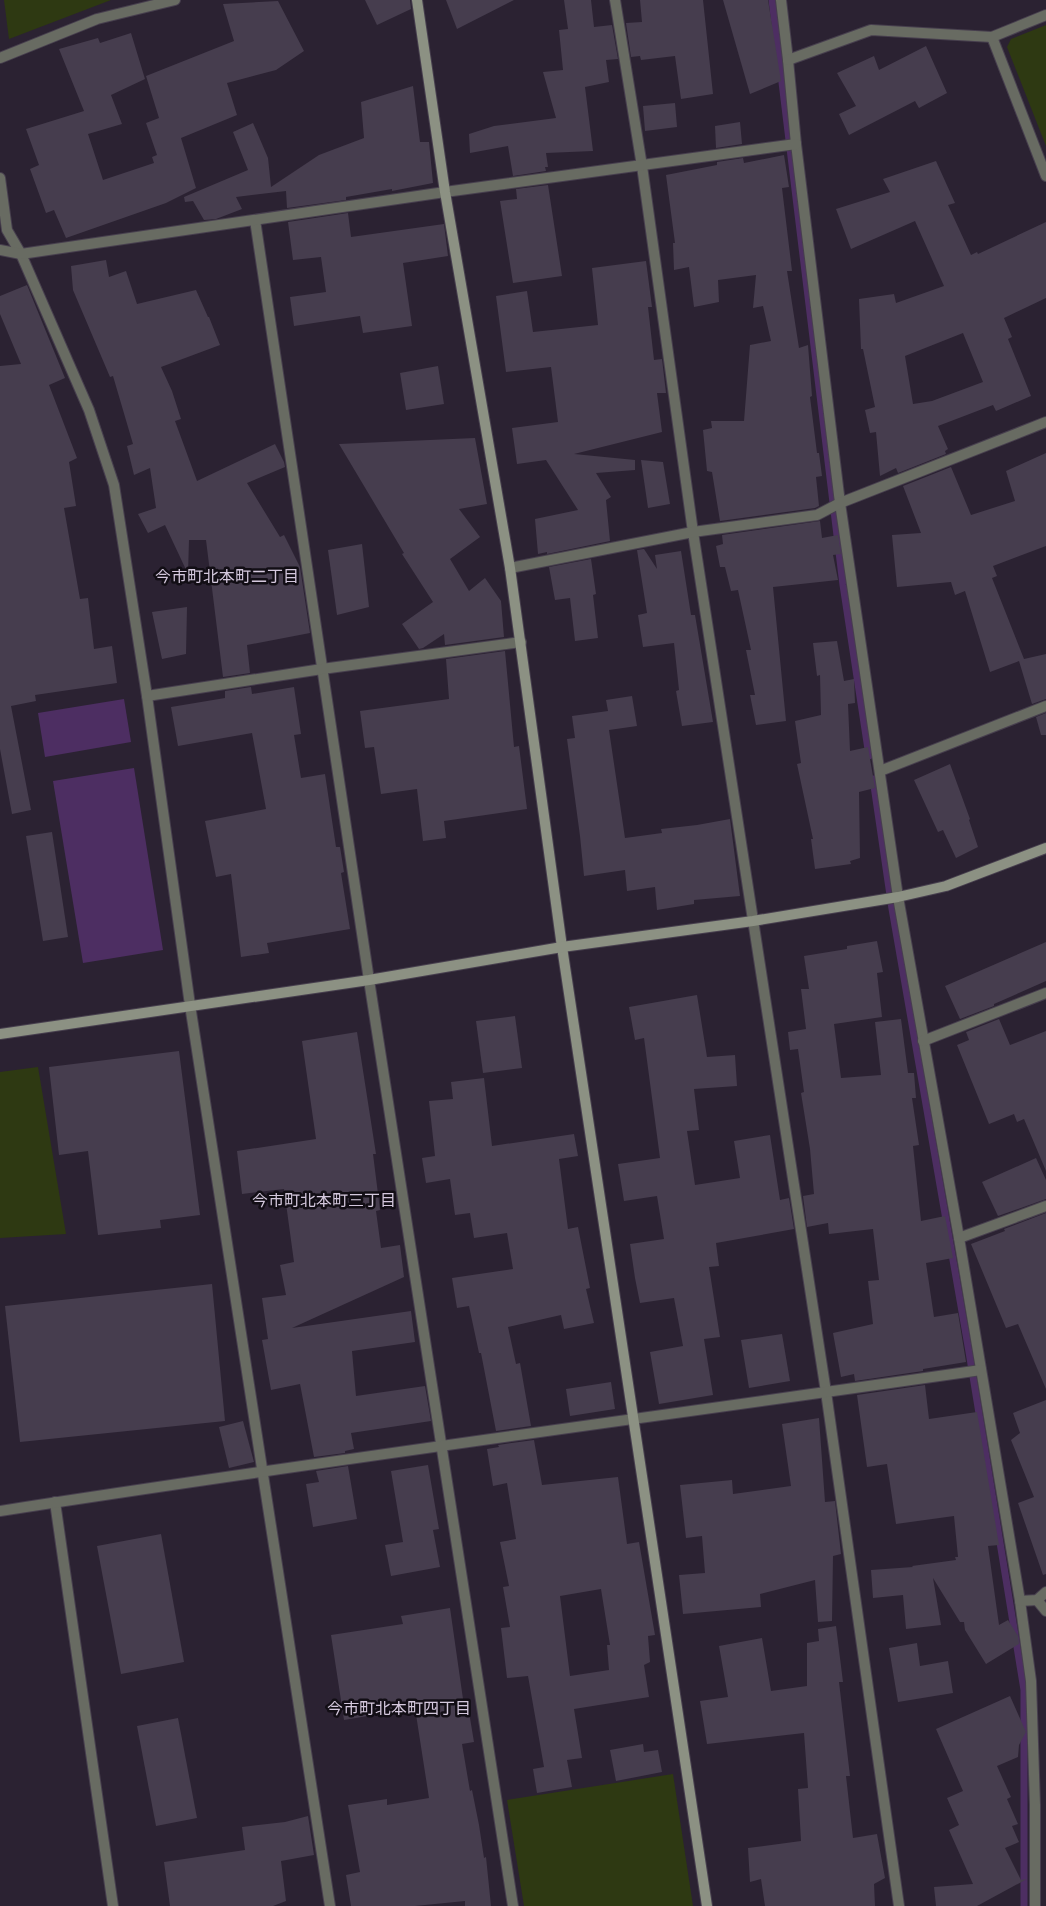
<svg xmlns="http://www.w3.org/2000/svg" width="1046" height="1906" viewBox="0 0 1046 1906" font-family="Mulish,'Noto Sans JP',sans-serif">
	<rect width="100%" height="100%" fill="#2b2232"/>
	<!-- green -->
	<g fill="#2e3912">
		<path d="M4,0H111L9,39Z"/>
		<path d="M1046,25V146L1007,47L1011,39Z"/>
		<path d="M38,1067L66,1234L0,1238V1072Z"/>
		<path d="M673,1774L693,1906H524L507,1800Z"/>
	</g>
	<!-- water -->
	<g fill="#4d2e62">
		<path d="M124,699L131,742L45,757L38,713Z"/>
		<path d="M134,768L163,950L83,963L53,781Z"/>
	</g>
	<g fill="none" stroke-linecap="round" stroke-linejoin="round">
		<!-- stream -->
		<g stroke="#4d2e62" stroke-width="7">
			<path d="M772,0L843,585L869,756"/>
			<path d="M873,779L892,909L969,1352L1024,1690V1906"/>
		</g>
	</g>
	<!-- building -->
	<g fill="#463d4e" fill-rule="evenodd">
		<path d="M365,0H410L411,9L377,25Z"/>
		<path d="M446,0H514L457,29Z"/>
		<path d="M564,0H591L594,27L612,25L618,59L606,60L609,82L585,87L593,151L546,153L548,167H545L546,171L513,176L508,146L470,153L469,134L494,126L556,118L543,72L563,70L559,30L568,29Z"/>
		<path d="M640,0H703L713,94L681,99L675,56L641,60L640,56L631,57L626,23L642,22Z"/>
		<path d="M723,0H768L781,81L750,94Z"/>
		<path d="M278,1L304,51L276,70L227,83L237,115L181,138L196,188L166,203L66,238L54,210L46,213L30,169L39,165L26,129L84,111L59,49L98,38L100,43L131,33L145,79L111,95L122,124L88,134L103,180L154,163L152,157L157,155L146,123L159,118L146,76L234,41L223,4Z"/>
		<path d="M926,46L947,93L919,108L915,101L849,135L839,114L856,106L837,73L874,56L879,70Z"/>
		<path d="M413,86L420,142H429L433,183L392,191V189L346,197V200L287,208L286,191L236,197L242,209L216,219L204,220L193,201L185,202L184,197L248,170L233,132L253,123L268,158L271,187L319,155L364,138L361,102Z"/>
		<path d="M675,103L677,127L645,131L643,106Z"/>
		<path d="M740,122L742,144L716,148L715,126Z"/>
		<path d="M784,155L789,187L782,188L792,271H787L799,348L808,345L812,396L810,397L817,453H819L822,476L816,477L819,506L815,508L720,521L712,472L707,471L703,430L712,428L711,421H744L750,345L771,341L763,306L753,308L756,275L718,280L719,302L694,307L689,267L674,270L673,243H675L666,175L717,165V162L743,158L744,163Z"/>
		<path d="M936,161L955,203L948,205L971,255L977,252L978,254L1046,222V298L1004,318L1012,337L1008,339L1031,396L996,411L993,405L938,426L948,449L945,451L946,454L898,473L896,468L880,476L876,432L870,433L865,410L875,407L863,349H861L859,299L894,294L896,303L944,286L915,221L851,249L836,209L890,192L883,179ZM963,333L983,382L932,401L913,404L905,356Z"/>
		<path d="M548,185L562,276L513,283L500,201L517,199L516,189Z"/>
		<path d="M348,213L351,237L444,224L448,256L403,263L412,326L363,333L360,316L294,326L290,297L326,292L321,257L293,260L288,222Z"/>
		<path d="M106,260L109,277L126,271L137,304L196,290L208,317H209L220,345L161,367L172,391L181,419L175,421L197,481L275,444L284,462L285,467L247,483L280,537L284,535L300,567L310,633L247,645L250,673L223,677L206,540H189L188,574L165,525L148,533L138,514L156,508L150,468L134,475L127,446L133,444L113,376L110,377L73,290L71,266Z"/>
		<path d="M646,261L652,307H648L654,360L662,359L666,393H657L662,432L574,454L635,460V470L596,473L611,497L606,500L610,541L547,554V552L538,554L535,519L578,510L546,460L517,464L512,428L558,422L551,367L506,372L496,296L527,291L533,332L598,325L592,268Z"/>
		<path d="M27,285L65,378L49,385L77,458L69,462L76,506L64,508L80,599L88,598L94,649L112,646L117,683L35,695L36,701L11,706L31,810L12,814L0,749V366L21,364L0,314V296Z"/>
		<path d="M438,366L444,404L406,410L400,373Z"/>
		<path d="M475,438L487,504L459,509L480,537L450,559L469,591L485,578L501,601L504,637L445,645L444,634L423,648L419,649L402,624L433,602L402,554L404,553L339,444Z"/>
		<path d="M1046,453V546L993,566L997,576L992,578L1024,659L1046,654V699L1032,704L1019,661L990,672L965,591L955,595L951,582L897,587L892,535L921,533L903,486L951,467L971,515L1015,501L1006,471Z"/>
		<path d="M641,460L663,462L670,504L648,508Z"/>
		<path d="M820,521L822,538L838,535L841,554L833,555L838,580L773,587L786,721L756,725L750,695H755L746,650H751L738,590L731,591L725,567H720L716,546L723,544L722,535Z"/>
		<path d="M362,544L369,607L337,615L328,550Z"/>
		<path d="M644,549L657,569L655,555L681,551L691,615H695L713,722L682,726L676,691L679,690L674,643L643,647L638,615L647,613L637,550Z"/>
		<path d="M591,559L596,594L593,595L598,638L575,641L570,598L555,600L549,567Z"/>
		<path d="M187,607L186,654L162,659L152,612Z"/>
		<path d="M837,641L844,681L854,679L855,703L848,704L850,751L868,747L875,788L859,792L860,858L850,861L851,864L815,869L811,839H813L797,764L801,763L795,721L821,715L820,675L817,676L813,643Z"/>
		<path d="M505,651L514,747L519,746L527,809L444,821L446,838L423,841L417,789L381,794L374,747L365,748L360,711L449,699L446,659Z"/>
		<path d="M251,687L252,694L294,687L301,734L294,735L301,778L325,774L336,847H340L344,872L341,873L350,929L267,943L269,953L241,957L231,874L216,877L205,821L266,809L252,733L178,746L171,707L225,698V691Z"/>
		<path d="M632,696L637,726L609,730L625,838L662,833L661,829L697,825L730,819L740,896L694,900V904L657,910L655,887L627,891L625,870L584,876L580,836L567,739L575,738L572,716L608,711L606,700Z"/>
		<path d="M1046,713V735H1041L1036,717Z"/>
		<path d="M950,764L970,819L969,820L978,847L956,858L943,830L938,832L914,780Z"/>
		<path d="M52,832L68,937L43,941L26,836Z"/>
		<path d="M877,941L883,972L877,973L882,1017L834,1024L841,1078L881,1075L875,1022L901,1019L908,1073H914L916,1098H912L919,1145L913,1146L921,1221L945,1216L953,1258L926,1263L934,1317L958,1313L966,1362L923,1369V1371L855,1381L854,1374L841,1377L833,1333L873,1324L868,1281L879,1280L873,1229L829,1234L828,1223L807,1227L803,1196L814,1194L810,1149L801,1093L804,1092L798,1049L790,1050L788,1032L806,1029L801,989H809L804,956L847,949V946Z"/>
		<path d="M1046,942V981L994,1004V1006L960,1019L945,986Z"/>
		<path d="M697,995L707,1057L735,1055L737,1086L694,1089L699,1130L687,1131L695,1185L740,1178L734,1141L770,1135L780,1200L789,1198L794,1229L716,1243L719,1266L709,1267L720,1337L704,1339L713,1395L659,1404L650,1352L683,1346L674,1298L640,1303L635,1278L630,1244L664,1239L657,1196L624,1201L618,1164L660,1158L644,1038L635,1040L629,1007Z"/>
		<path d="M515,1016L522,1068L483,1073L476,1021Z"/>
		<path d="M999,1019L1010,1045L1046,1031V1171L1024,1119L1017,1122L1014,1114L989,1124L957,1045L969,1040L966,1032Z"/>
		<path d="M357,1032L376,1154H373L380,1210L376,1211L381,1248L400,1245L404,1277L292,1328L411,1311L415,1342L352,1351L356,1396L425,1386L431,1421L351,1433L354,1449L345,1451V1453L314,1457L300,1384L271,1390L262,1340L268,1339L262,1298L286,1295L280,1265L294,1262L284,1189L242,1194L237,1151L316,1139L302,1041Z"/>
		<path d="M179,1051L200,1215L160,1220L161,1228L98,1235L88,1151L59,1155L49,1067Z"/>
		<path d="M484,1078L492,1146L574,1134L578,1156L559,1159L568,1229L578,1227L590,1288L586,1289L594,1323L564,1329L561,1315L508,1327L516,1364L520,1363L531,1426L496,1431L481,1353H479L469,1306L457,1308L452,1278L513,1269L507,1233L474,1238L470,1213L455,1215L450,1179L426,1183L422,1158L435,1156L429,1101L453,1099L451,1082Z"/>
		<path d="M1036,1158L1046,1180V1199L998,1216L982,1182Z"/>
		<path d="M1046,1213V1389L1018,1324L1006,1328L971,1244L1005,1231L1004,1229Z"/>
		<path d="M212,1284L225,1421L20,1442L5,1306Z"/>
		<path d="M782,1334L790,1381L749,1388L741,1340Z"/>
		<path d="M611,1382L615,1409L570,1416L566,1389Z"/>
		<path d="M925,1385L929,1419L977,1412L999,1545L988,1546L999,1625L1008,1620L1018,1636L1019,1644L986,1664L965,1630L964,1622H960L933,1578L941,1625L906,1629L903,1595L873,1598L871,1570L913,1567L912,1566L956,1560L955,1557H958L954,1516L896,1524L887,1464L867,1467L857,1395Z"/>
		<path d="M1046,1400V1574L1043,1575L1018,1503L1034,1497L1011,1440L1020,1433L1013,1413Z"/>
		<path d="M819,1418L825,1502L835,1501L841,1554L833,1556L832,1621L818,1622L815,1580L760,1594L761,1607L683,1614L679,1575L705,1573L702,1536L686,1538L680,1485L732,1480L733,1494L791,1486L782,1424Z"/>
		<path d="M243,1421L254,1462L229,1468L219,1427Z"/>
		<path d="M534,1440L542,1485L618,1477L627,1544L639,1542L655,1635L648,1636L650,1662L644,1665L649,1697L574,1709L582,1758L567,1760L572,1787L537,1793L533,1769L544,1767L528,1676L507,1678L501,1628L510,1627L503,1587L509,1586L500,1542L516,1539L507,1483L493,1486L487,1449L499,1447L498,1445ZM601,1589L610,1645H607L609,1670L570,1676L560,1596Z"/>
		<path d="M428,1465L439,1529L433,1530L440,1567L391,1576L385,1545L403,1542L391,1471Z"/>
		<path d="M348,1466L357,1519L313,1527L306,1484L319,1482L316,1471Z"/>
		<path d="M161,1534L184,1662L121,1674L97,1546Z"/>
		<path d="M450,1608L464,1706H468L474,1742L462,1744L470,1791L472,1790L479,1825L484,1858L486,1857L491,1906H465V1901L415,1906H351L346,1875L360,1872L348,1805L387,1799V1805L429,1798L415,1708L344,1720L331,1635L403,1624L401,1616Z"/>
		<path d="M836,1626L843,1682H839L850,1776H846L853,1838L877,1834L885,1878L874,1884L875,1906H765L761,1879L750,1882L748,1848L801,1841L798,1789L808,1788L804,1733L707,1744L700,1701L728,1697L719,1646L762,1638L771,1691L807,1686V1643L819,1641L818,1629Z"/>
		<path d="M917,1643L920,1666L948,1661L953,1693L898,1702L889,1648Z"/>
		<path d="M1010,1696L1026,1732L1019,1745L1018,1757L997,1766L1011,1797L1007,1799L1018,1824L1012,1826L1019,1842L1005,1848L1021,1880L1027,1879L977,1906H936L934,1887L973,1884L949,1830L959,1825L947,1798L963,1791L936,1729Z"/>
		<path d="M178,1718L197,1818L156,1826L137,1726Z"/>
		<path d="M643,1744L644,1752L658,1750L662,1772L616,1781L610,1750Z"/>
		<path d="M308,1816L314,1855L281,1861L286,1901L273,1906H170L164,1862L245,1850L242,1827L285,1822Z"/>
	</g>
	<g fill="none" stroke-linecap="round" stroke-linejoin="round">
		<defs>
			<g id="street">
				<path d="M615,0L642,166L693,532L826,1392L899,1906"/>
				<path d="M781,0L788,60L796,144L840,503L898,897L959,1238L1020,1601L1031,1681L1035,1805V1906"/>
				<path d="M992,37L1046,176"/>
				<path d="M0,58L97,19L175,0"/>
				<path d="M788,60L871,30L992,37L1046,15"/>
				<path d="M0,178L7,230L21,254L89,410L114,485L147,696L190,1005L330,1906"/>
				<path d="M255,220L369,980L513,1906"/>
				<path d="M0,250L21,254L445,192L796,144"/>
				<path d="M510,568L693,532L817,515L840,503L1046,422"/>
				<path d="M147,696L322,669L521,642"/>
				<path d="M880,771L1046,706"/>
				<path d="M923,1041L1046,993"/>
				<path d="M959,1238L1046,1206"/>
				<path d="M55,1502L113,1906"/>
				<path d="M0,1511C326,1460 654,1417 981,1370"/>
				<path d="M1037,1600L1046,1611"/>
				<path d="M1020,1601L1037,1600L1046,1592"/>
			</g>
			<g id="secondary">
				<path d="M417,0L445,192L510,568L562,947L707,1906"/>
				<path d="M0,1034L369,980L562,947L753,921L898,897L946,886L1046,848"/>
			</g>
		</defs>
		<!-- street casing -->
		<use href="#street" stroke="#473f4e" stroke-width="12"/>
		<!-- secondary casing -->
		<use href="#secondary" stroke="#473f4e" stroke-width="12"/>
		<!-- street -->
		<use href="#street" stroke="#686b62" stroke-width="10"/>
		<!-- secondary -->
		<use href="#secondary" stroke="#8c9183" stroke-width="10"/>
	</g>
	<g text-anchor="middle" stroke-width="5" stroke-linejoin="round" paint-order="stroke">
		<!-- neighbourhood labels -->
		<g font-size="16" fill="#d4c8dd" stroke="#120e15">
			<text x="227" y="582">今市町北本町二丁目</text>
			<text x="324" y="1206">今市町北本町三丁目</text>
			<text x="399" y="1714">今市町北本町四丁目</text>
		</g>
	</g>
</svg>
